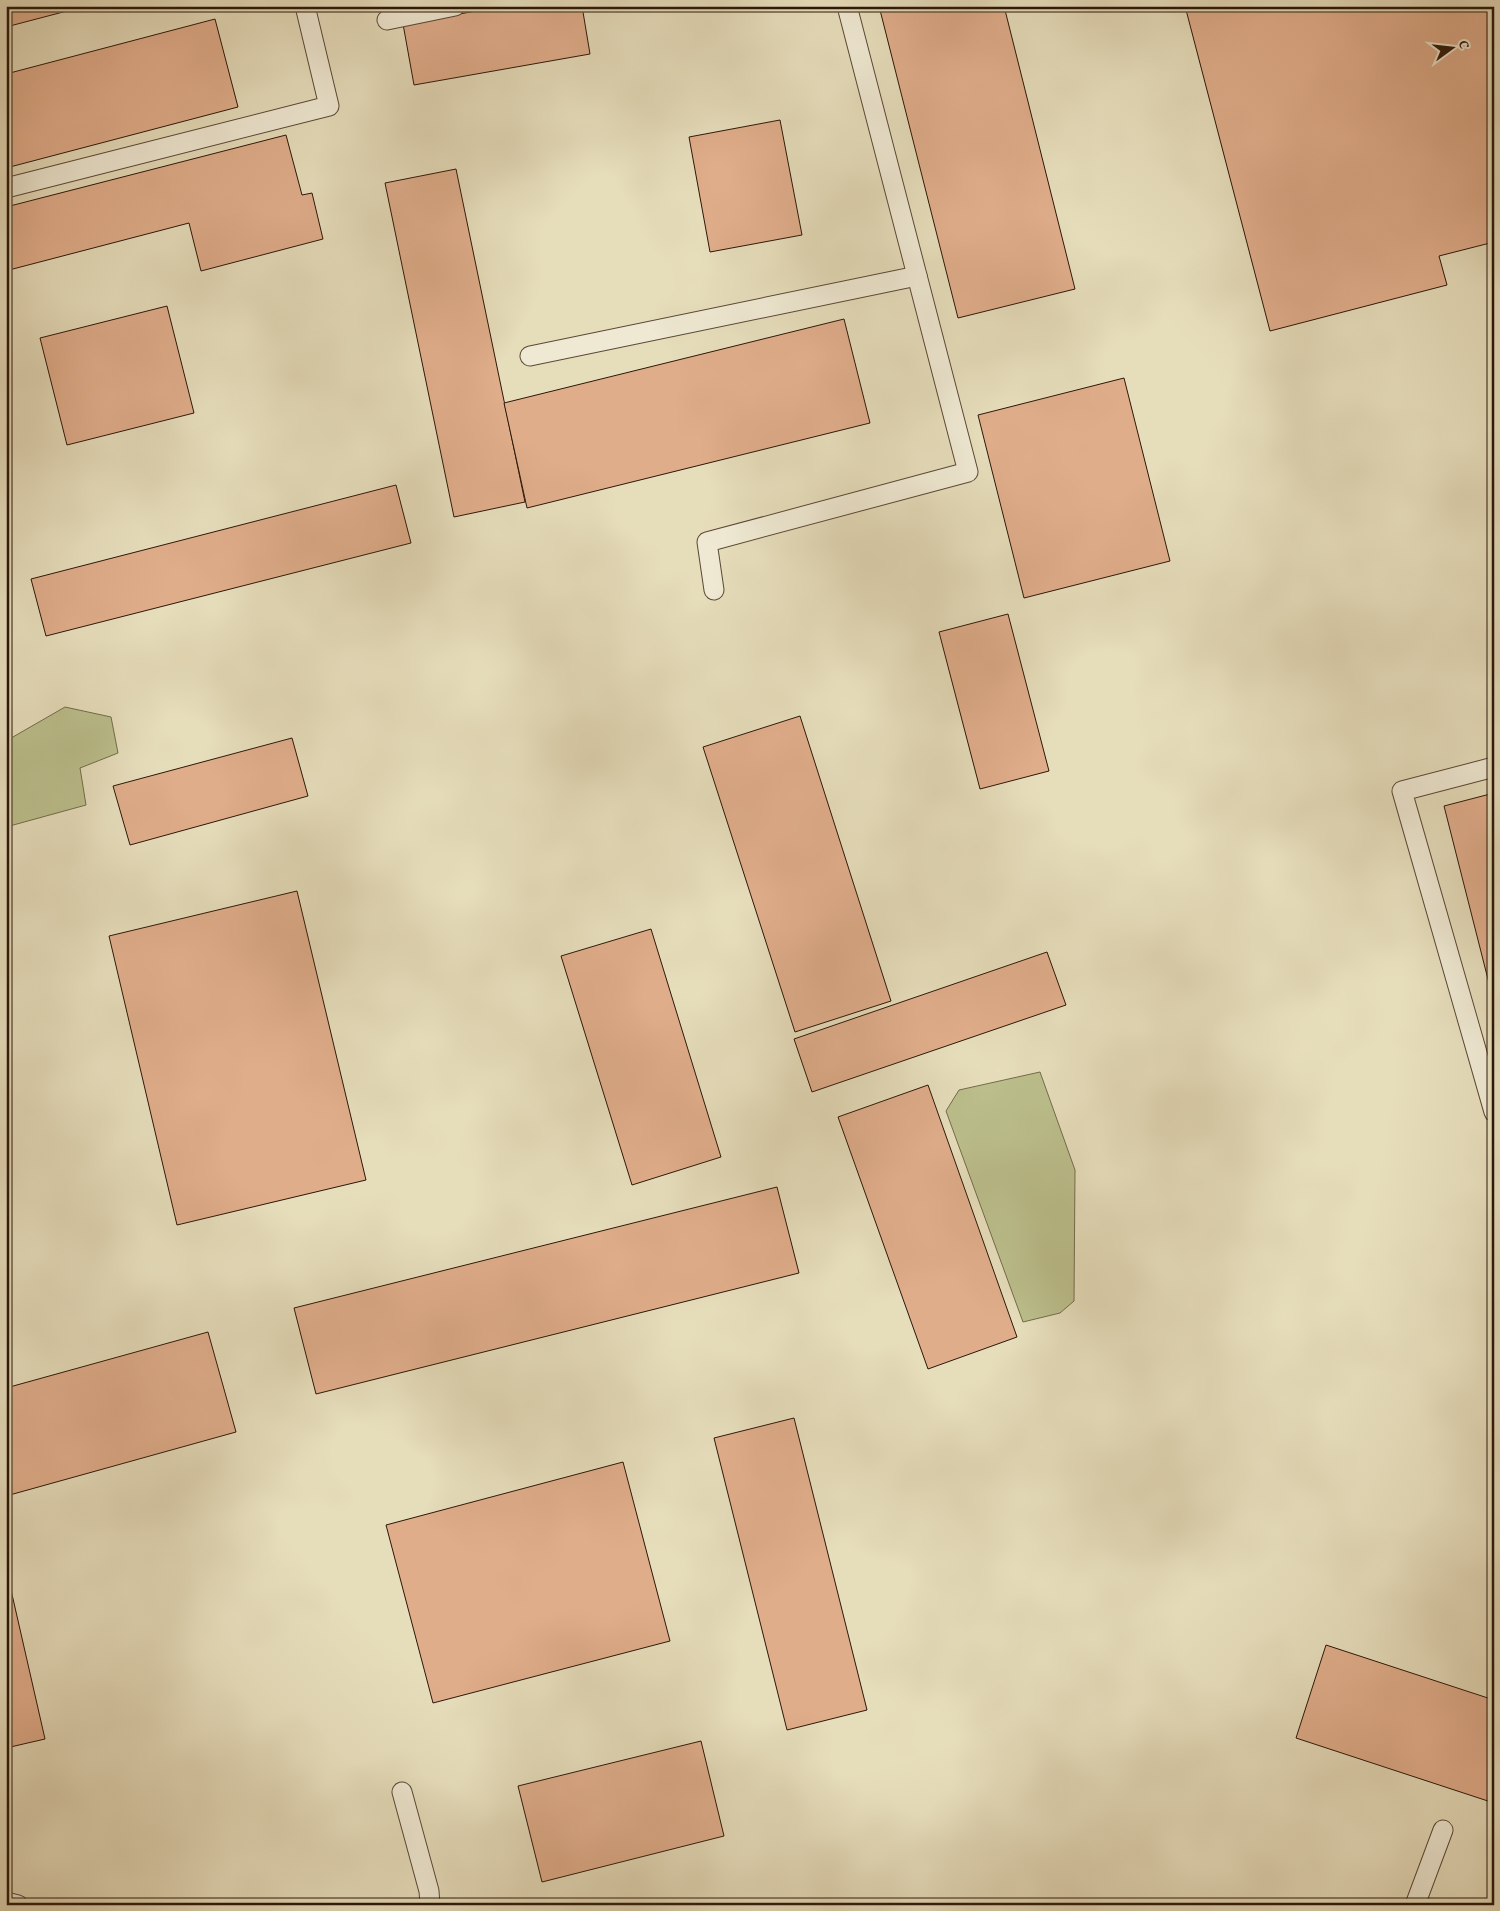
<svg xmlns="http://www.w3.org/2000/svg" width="1500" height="1911" viewBox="0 0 1500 1911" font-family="'Gentium Book Plus',serif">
	<rect width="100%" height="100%" fill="#e6ddbb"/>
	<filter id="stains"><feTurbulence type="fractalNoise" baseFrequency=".004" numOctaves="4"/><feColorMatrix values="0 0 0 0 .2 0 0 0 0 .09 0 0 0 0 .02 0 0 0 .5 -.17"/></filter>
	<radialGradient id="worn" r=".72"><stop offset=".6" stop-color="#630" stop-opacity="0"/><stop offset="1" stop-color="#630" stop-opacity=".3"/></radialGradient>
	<!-- green -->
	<g fill="#bbbf8c" stroke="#736b4a">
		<path d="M65,707L111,717L118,753L80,768L86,805L6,827V741Z"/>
		<path d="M1040,1072L1075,1170L1074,1301L1060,1313L1023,1322L946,1111L959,1090Z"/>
	</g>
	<!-- building -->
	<g fill="#e0ad8b" stroke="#2b1709">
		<path d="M6,6H86L6,27Z"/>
		<path d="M504,6H582L590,54L414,85L403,24Z"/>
		<path d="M879,6H1004L1075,289L958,318Z"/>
		<path d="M1185,6H1494V242L1439,256L1447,285L1270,331Z"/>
		<path d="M215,19L238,107L6,168V74Z"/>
		<path d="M780,120L802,235L710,252L689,137Z"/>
		<path d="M286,135L302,195L312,193L323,239L201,271L189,223L9,270L6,260V207Z"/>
		<path d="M456,169L525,502L454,517L385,183Z"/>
		<path d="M167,306L194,413L67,445L40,338Z"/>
		<path d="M844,319L870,423L527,508L504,403Z"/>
		<path d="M1124,378L1170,561L1024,598L978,415Z"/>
		<path d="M396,485L411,543L46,636L31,579Z"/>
		<path d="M1008,614L1049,771L980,789L939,632Z"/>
		<path d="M800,716L891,1001L795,1032L703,747Z"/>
		<path d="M292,738L308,796L130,845L113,786Z"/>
		<path d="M1494,793V1003L1444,806Z"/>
		<path d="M297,891L366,1180L177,1225L109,936Z"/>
		<path d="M651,929L721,1157L632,1185L561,956Z"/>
		<path d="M1047,952L1066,1005L812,1092L794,1039Z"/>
		<path d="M928,1085L1017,1337L928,1369L838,1117Z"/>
		<path d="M777,1187L799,1273L316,1394L294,1308Z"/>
		<path d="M208,1332L236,1432L6,1496V1388Z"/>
		<path d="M794,1418L867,1710L787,1730L714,1438Z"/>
		<path d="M623,1462L670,1641L433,1703L386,1525Z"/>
		<path d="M6,1568L45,1739L6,1748Z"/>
		<path d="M1326,1645L1494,1700V1803L1296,1738Z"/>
		<path d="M701,1741L724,1836L542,1882L518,1786Z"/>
	</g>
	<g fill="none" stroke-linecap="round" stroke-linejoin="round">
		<defs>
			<g id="service">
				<path d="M387,20L455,6"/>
				<path d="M6,188L329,106L305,6"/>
				<path d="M530,356L917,276"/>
				<path d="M714,590L707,542L968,472L847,6"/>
				<path d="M1494,767L1402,791L1494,1112"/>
				<path d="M402,1792L429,1891L430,1905"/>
				<path d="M6,1902L18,1905"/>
				<path d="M1415,1905L1443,1830"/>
			</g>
		</defs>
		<!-- service casing -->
		<use href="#service" stroke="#5a4836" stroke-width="21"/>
		<!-- service -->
		<use href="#service" stroke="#efe9d3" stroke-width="19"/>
	</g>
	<!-- margin -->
	<rect width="1500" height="1911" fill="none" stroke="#e6ddbb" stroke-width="25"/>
	<rect x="8" y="8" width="1485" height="1896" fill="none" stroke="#2b1709" stroke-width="2.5"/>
	<rect x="12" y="12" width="1475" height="1886" fill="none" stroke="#2b1709"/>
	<!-- north arrow -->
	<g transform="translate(1452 48) rotate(75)" stroke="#efe9d3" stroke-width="4" paint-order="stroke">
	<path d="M0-4L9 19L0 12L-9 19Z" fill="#2b1709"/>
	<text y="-8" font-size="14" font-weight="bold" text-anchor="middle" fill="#2b1709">С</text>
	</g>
	<rect width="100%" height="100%" filter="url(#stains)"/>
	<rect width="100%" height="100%" fill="url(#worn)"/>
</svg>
